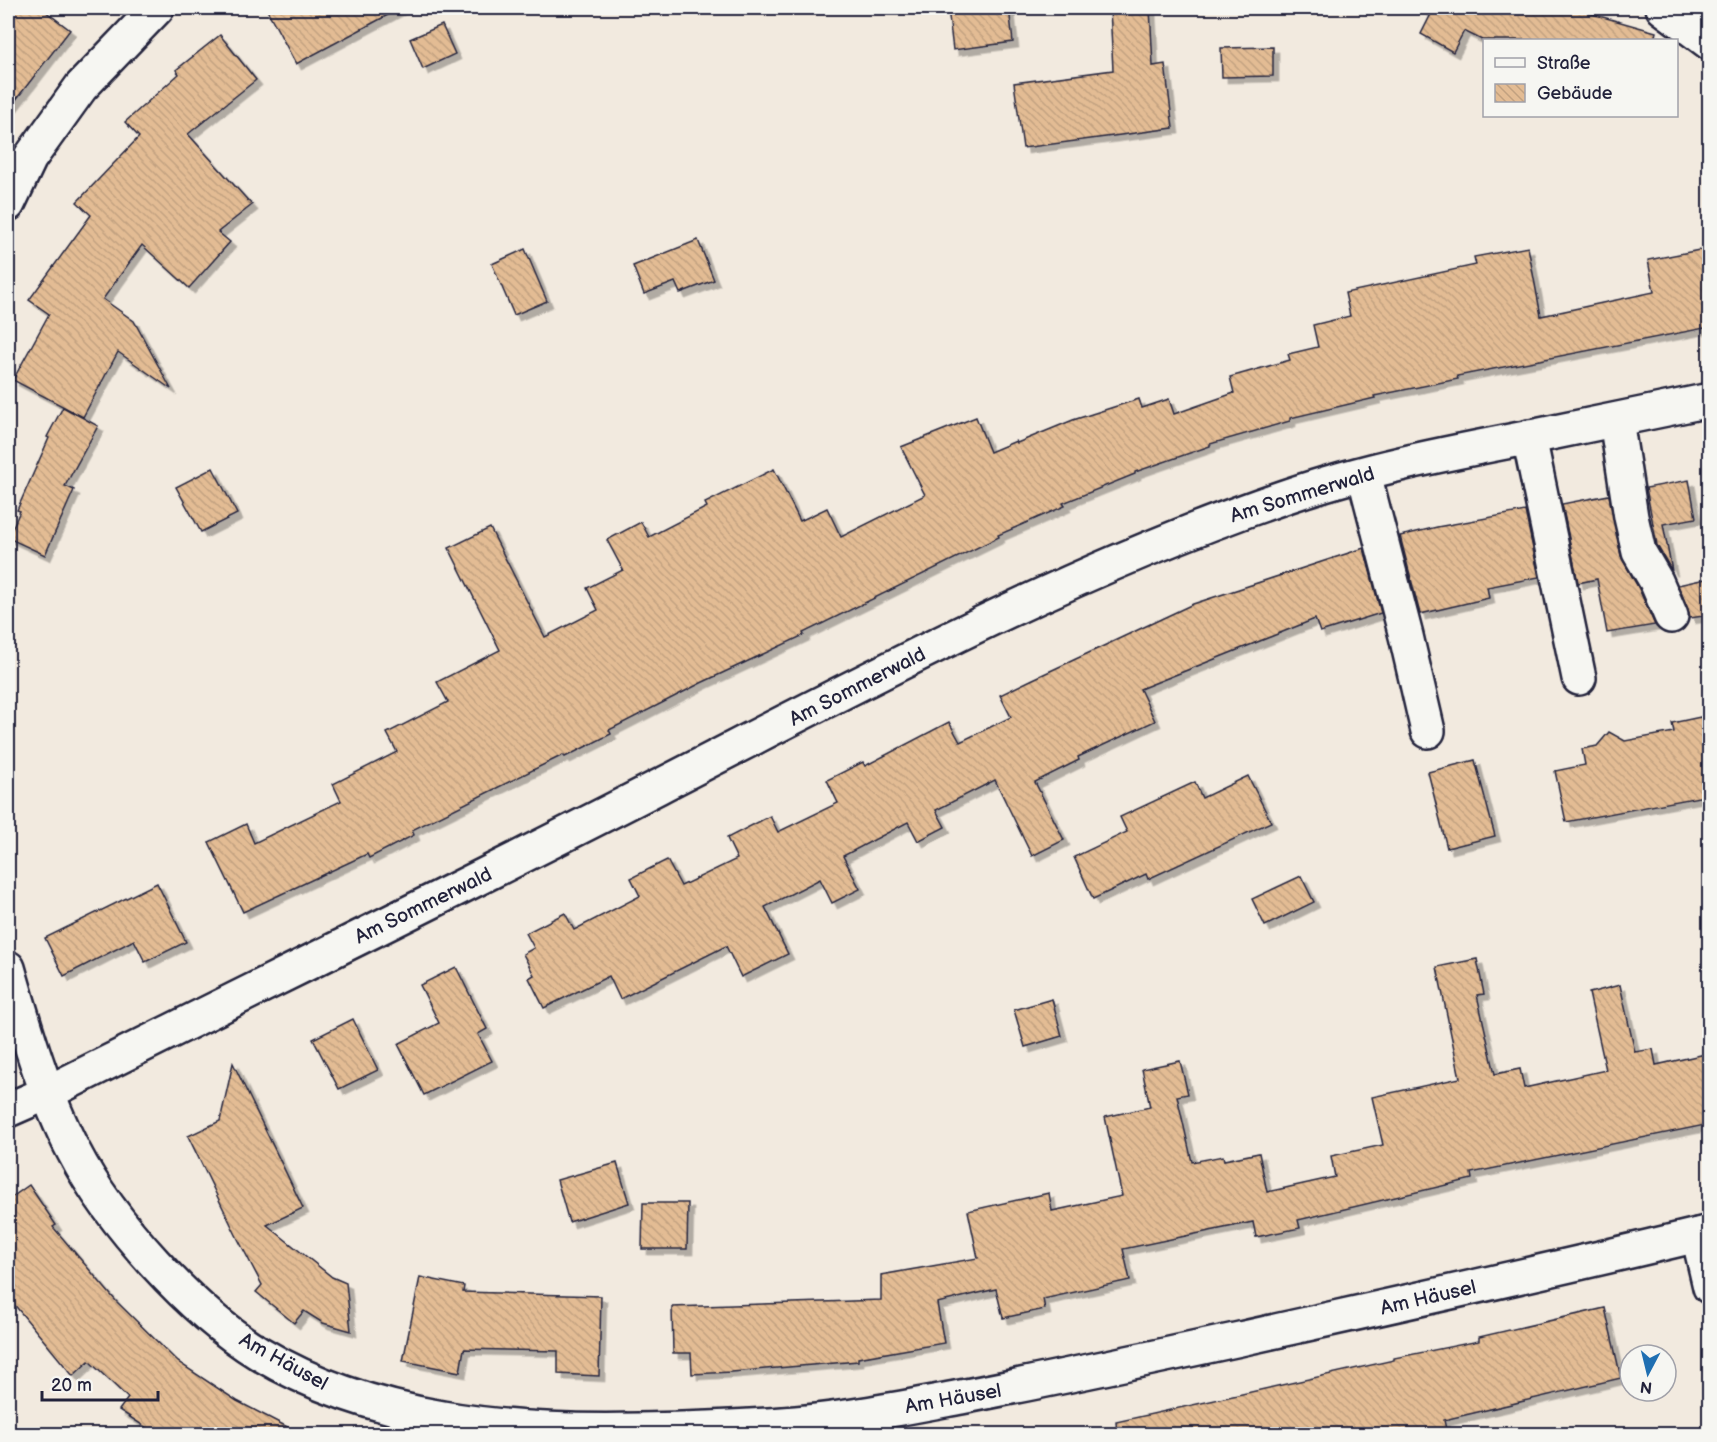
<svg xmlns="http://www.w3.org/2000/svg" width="1717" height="1442" viewBox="0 0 1717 1442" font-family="'Balsamiq Sans',sans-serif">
	<defs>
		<pattern id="building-back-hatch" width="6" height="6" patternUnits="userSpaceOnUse" patternTransform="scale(1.5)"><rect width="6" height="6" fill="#e3bc94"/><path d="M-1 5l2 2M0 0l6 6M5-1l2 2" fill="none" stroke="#c2a180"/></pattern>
		<filter id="shadow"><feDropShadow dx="5.5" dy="5.5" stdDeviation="0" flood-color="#0004"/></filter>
	</defs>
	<rect width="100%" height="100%" fill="#f2eadf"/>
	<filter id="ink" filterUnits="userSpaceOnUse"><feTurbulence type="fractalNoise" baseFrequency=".0167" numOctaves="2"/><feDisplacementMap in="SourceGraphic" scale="12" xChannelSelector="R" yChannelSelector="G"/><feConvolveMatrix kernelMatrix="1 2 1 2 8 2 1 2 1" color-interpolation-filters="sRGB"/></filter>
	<g filter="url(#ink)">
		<!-- building -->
		<g fill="url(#building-back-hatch)" stroke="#22223b" stroke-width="1.5" filter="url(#shadow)">
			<path d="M8,8H41L70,30L8,110Z"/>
			<path d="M266,8H401L296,64Z"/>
			<path d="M948,8H1009L1013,42L953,50Z"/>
			<path d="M1110,8H1150L1153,66L1165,64L1173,128L1023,148L1014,83L1113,70Z"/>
			<path d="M1418,8H1571L1656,32L1654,40H1482L1464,31L1453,52L1421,34L1431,14Z"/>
			<path d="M442,25L455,54L423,69L410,39Z"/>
			<path d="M220,35L256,80L188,134L252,205L218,232L230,242L189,288L142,245L103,299L134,321L171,389L118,352L83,417L13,380L49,314L29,300L91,215L77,202L139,137L125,122L179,74L176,70Z"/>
			<path d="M1273,47V76L1222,77L1221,48Z"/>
			<path d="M698,240L714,280L680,293L675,282L644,294L633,266Z"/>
			<path d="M1528,247L1541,316L1654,292L1648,260L1710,248V327L1457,376L1458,379L1374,396L1375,398L1290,418V421L1210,444V446L1135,472V474L1063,503L1065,506L998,535L999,537L803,633L804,635L701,683L609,730L611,734L565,757L563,755L412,830L414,835L369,858L367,854L243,912L209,842L246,824L254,843L341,801L333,784L397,752L387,733L448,702L437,682L500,650L449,548L490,528L545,637L598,610L587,588L623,570L607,540L641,522L649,537L707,507L705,503L774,469L800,521L827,508L841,537L925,495L901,447L976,417L990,452L1016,441L1017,443L1073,420L1139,399L1142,408L1169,399L1174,414L1234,393L1230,377L1290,360L1288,354L1318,347L1313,325L1350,316L1345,293L1476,265L1474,257Z"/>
			<path d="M525,249L547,301L514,315L492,264Z"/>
			<path d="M63,407L98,426L65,486L74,490L45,555L8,538L20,511L17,510L49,438L47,437Z"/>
			<path d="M213,468L237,514L201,532L176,487Z"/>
			<path d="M1689,480L1696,518L1663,524L1672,571L1657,545L1646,488Z"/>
			<path d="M1609,495L1621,556L1639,589L1655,625L1607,633L1597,579L1578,583L1562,504Z"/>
			<path d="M1525,511L1539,577L1487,587L1489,598L1420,614L1400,536L1437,527Z"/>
			<path d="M1364,548L1381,613L1320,632L1315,619L1140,689L1155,721L1078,757L1079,760L1035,782L1064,840L1032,856L995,780L936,810L945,827L918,841L908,822L843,856L860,889L832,903L820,879L765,907L788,954L741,977L726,946L620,999L609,976L544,1008L529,978L534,975L523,954L534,948L526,933L565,913L574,930L640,896L631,878L667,860L681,886L737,859L727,838L770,816L778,832L838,803L827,780L863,762L865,766L949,722L960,742L1011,717L1000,695L1031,680L1193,604Z"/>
			<path d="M1710,578V615L1690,618L1688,609L1678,585Z"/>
			<path d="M1710,715V795L1566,822L1555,771L1585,765L1582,749L1597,746L1609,732L1625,741L1674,732L1672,723Z"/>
			<path d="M1475,760L1495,836L1447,848L1428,772Z"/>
			<path d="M1248,776L1271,822L1148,879L1146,874L1093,899L1074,857L1127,832L1120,817L1195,782L1202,798Z"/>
			<path d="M1301,876L1314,902L1265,926L1252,899Z"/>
			<path d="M157,883L186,942L145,962L134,940L64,976L45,938Z"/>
			<path d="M1477,959L1484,994L1477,995L1495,1074L1520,1069L1524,1088L1606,1070L1589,993L1620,985L1635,1052L1653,1049L1656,1065L1710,1053V1124L1471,1173L1472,1179L1298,1220L1300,1228L1256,1237L1253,1222L1123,1249L1130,1280L1043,1299L1045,1309L1003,1318L996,1289L937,1303L944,1343L858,1358V1361L732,1372L692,1374L691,1353H673L672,1307L881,1300V1275L978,1258L968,1211L1049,1193L1052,1211L1122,1196L1105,1117L1150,1107L1142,1069L1180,1061L1188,1094L1177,1096L1192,1162L1223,1156L1224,1160L1259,1153L1267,1192L1335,1177L1331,1156L1383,1145L1372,1097L1460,1078L1437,967Z"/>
			<path d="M456,967L487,1029L478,1034L492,1061L424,1095L398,1044L439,1023L420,985Z"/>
			<path d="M1052,999L1062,1036L1025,1047L1014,1010Z"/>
			<path d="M353,1019L378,1070L339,1089L313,1039Z"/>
			<path d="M233,1063L303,1208L267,1225L332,1277L346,1283L351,1331L323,1323L304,1311L294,1323L256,1292L262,1285L238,1239L188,1136L220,1121Z"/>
			<path d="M617,1163L629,1203L569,1222L557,1180Z"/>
			<path d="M29,1185L56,1225L53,1227L116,1301L178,1362L237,1401L301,1434H156L119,1410L128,1398L89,1361L73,1376L8,1297V1200Z"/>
			<path d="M643,1203H688L687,1249H642Z"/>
			<path d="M420,1277L464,1286L463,1292L601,1296L599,1376L558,1374V1351L464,1349L460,1372L403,1361Z"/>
			<path d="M1605,1308L1621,1378L1444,1420L1447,1434H1117L1116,1422L1394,1360V1358L1479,1341V1337Z"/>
		</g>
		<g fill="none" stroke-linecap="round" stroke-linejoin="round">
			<defs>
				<g id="minor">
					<path d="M1663,8L1710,43"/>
					<path d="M8,204L30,158L81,87L157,8"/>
					<path d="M1616,420L1631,517L1639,552L1656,581L1671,616"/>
					<path d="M1529,437L1579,678"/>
					<path d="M1364,474L1406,636L1428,731"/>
					<path d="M8,968C25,1028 45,1097 74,1152C110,1222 192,1312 259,1353C372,1421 510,1433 639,1430C691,1429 744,1427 796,1423C851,1418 907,1407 961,1397C1054,1379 1147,1359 1240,1339C1397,1304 1554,1270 1710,1232"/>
					<path d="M8,1110L49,1092C252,990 456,891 658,787C863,682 1066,572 1284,497C1365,469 1448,453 1531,437C1591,425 1650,412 1710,400"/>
					<path d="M1698,1235L1710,1287"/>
				</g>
			</defs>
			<!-- minor casing -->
			<use href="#minor" stroke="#22223b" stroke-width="38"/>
			<!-- minor -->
			<use href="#minor" stroke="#f6f6f2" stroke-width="33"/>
		</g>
	</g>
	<g text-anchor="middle" stroke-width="4.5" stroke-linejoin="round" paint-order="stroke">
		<!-- street labels -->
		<g font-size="20" fill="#22223b" stroke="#f6f6f2">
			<text transform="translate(1302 494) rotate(-17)" y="7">Am Sommerwald</text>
			<text transform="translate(857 686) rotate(-27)" y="7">Am Sommerwald</text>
			<text transform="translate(423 905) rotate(-26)" y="7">Am Sommerwald</text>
			<text transform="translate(1428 1297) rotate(-13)" y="7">Am Häusel</text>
			<text transform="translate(284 1361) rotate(29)" y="7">Am Häusel</text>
			<text transform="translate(953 1398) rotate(-10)" y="7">Am Häusel</text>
		</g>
	</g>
	<!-- margin -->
	<rect width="1717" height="1442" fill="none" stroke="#f6f6f2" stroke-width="30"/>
	<rect x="15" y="15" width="1687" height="1412" fill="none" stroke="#22223b" stroke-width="2" filter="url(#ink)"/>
	<!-- legend -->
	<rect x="1483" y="39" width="195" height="78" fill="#f6f6f2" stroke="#a1a1a9" stroke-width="1.5"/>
	<rect x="1495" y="58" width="30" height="9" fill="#f6f6f2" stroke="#a1a1a9" stroke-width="1.5"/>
	<text x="1537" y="69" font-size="18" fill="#22223b">Straße</text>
	<rect x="1495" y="84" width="30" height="18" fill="url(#building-back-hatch)" stroke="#a1a1a9" stroke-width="1.5"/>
	<text x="1537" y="99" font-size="18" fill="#22223b">Gebäude</text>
	<!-- north arrow -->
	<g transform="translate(1648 1373) rotate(187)"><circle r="28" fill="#f6f6f2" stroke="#a1a1a9" stroke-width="1.5"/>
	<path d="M0-4.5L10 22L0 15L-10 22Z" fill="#1f6fb2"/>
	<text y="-9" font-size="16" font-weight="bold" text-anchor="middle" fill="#22223b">N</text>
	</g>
	<!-- scale -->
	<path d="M42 1391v9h116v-9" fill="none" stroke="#22223b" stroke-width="3"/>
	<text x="51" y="1391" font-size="18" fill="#22223b" stroke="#f6f6f2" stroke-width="4.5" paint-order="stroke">20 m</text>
</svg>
